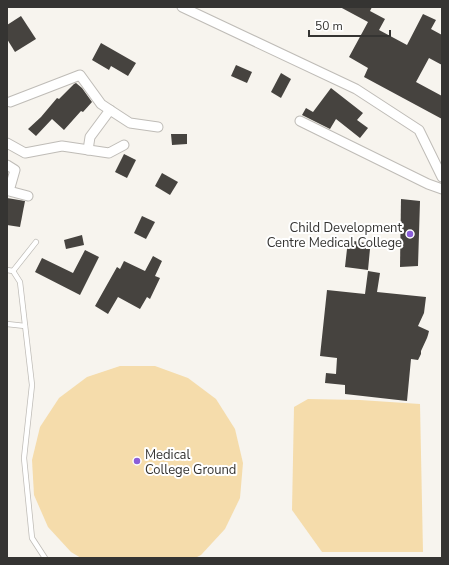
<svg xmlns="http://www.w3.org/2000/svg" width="449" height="565" viewBox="0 0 449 565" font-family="'Nunito Sans',sans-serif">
	<rect width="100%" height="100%" fill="#f7f4ee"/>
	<!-- green -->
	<g fill="#f5dcab">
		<path d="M120,366H155L188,378L216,399L235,429L243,463L240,498L225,529L201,555L195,558H81L71,552L48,527L34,495L32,460L40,427L59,398L87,377Z"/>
		<path d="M308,399L360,400L420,404L423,552H322L292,510L294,407Z"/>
	</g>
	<!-- building -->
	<g fill="#46433f">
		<path d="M340,7H372L370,11L385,19L379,30L407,45L423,14L436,20L431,29L442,35V65L429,58L416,82L442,96V119L364,77L368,68L349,57L368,22Z"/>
		<path d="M21,16L36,39L15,52L7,39V25Z"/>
		<path d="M101,43L136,63L128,76L111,66L109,70L92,60Z"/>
		<path d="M236,65L252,72L247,83L231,76Z"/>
		<path d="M281,73L291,79L281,98L271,92Z"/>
		<path d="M76,83L82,88L92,102L83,112L81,111L64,130L52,119L36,136L28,129L41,117L57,98L59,99L74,84Z"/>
		<path d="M331,88L363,113L357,120L368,128L360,138L336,119L330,129L302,115L306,108L313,112Z"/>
		<path d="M171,134H187V144L172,145Z"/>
		<path d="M124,154L136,160L127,178L115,172Z"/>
		<path d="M162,173L178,182L170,195L155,186Z"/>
		<path d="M7,198L25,201L20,227L7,225Z"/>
		<path d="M401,199L420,201L418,266L400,267Z"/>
		<path d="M142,216L155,222L146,239L134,233Z"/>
		<path d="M82,235L84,245L66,249L64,240Z"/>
		<path d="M348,240L366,243V249H370L368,270L345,267Z"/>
		<path d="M85,250L99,257L80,295L35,272L42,258L73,273Z"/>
		<path d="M153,256L162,261L155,276L160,278L150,299L147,297L140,309L118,297L108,314L95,306L117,267L120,269L124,261L145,271Z"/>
		<path d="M368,271L380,273L377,292L426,297L424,313L418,326L429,331L428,335L427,338L421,351V354L418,360L411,359L407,401L345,394V385L325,383L326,373L336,374L337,358L320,356L327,290L365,294Z"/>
	</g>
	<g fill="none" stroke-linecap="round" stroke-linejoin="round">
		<defs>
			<g id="lane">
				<path d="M7,270L13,271L20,282L32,385L24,458L32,538L45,558"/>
				<path d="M13,271L36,242"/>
				<path d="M7,324L25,326"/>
			</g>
			<g id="street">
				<path d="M182,7L356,89L419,130L442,177"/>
				<path d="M10,102L80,75L101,104L110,110L130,123L158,127"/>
				<path d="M300,121L428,184L442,189"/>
				<path d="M7,143L25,153L62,146L109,153L124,145"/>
				<path d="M88,150L90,137L110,110"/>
				<path d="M7,165L15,170L9,191L28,196"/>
			</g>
		</defs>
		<!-- lane casing -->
		<use href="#lane" stroke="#bfbcb7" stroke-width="6"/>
		<!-- street casing -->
		<use href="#street" stroke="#bfbcb7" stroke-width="11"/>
		<!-- lane -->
		<use href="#lane" stroke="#fff" stroke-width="4.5"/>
		<!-- street -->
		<use href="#street" stroke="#fff" stroke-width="9"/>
	</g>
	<!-- markers -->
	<g fill="#8b5fd9" stroke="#fff" stroke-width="1.5">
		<circle cx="410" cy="234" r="4"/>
		<circle cx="137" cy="461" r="4"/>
	</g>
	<g text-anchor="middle" stroke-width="4" stroke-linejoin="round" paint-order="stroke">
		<!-- poi labels -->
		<g font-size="13" fill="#353432" stroke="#fff" text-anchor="end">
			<text x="402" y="232">Child Development<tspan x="402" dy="15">Centre Medical College</tspan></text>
			<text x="145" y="459" text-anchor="start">Medical<tspan x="145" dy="15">College Ground</tspan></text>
		</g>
	</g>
	<!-- border -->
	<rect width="449" height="565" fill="none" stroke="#353432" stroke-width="16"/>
	<!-- scale -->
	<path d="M309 30v6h81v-6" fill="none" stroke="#353432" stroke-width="2"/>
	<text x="315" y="30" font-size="12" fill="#353432" stroke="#ffffff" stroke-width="3" paint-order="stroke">50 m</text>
</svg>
